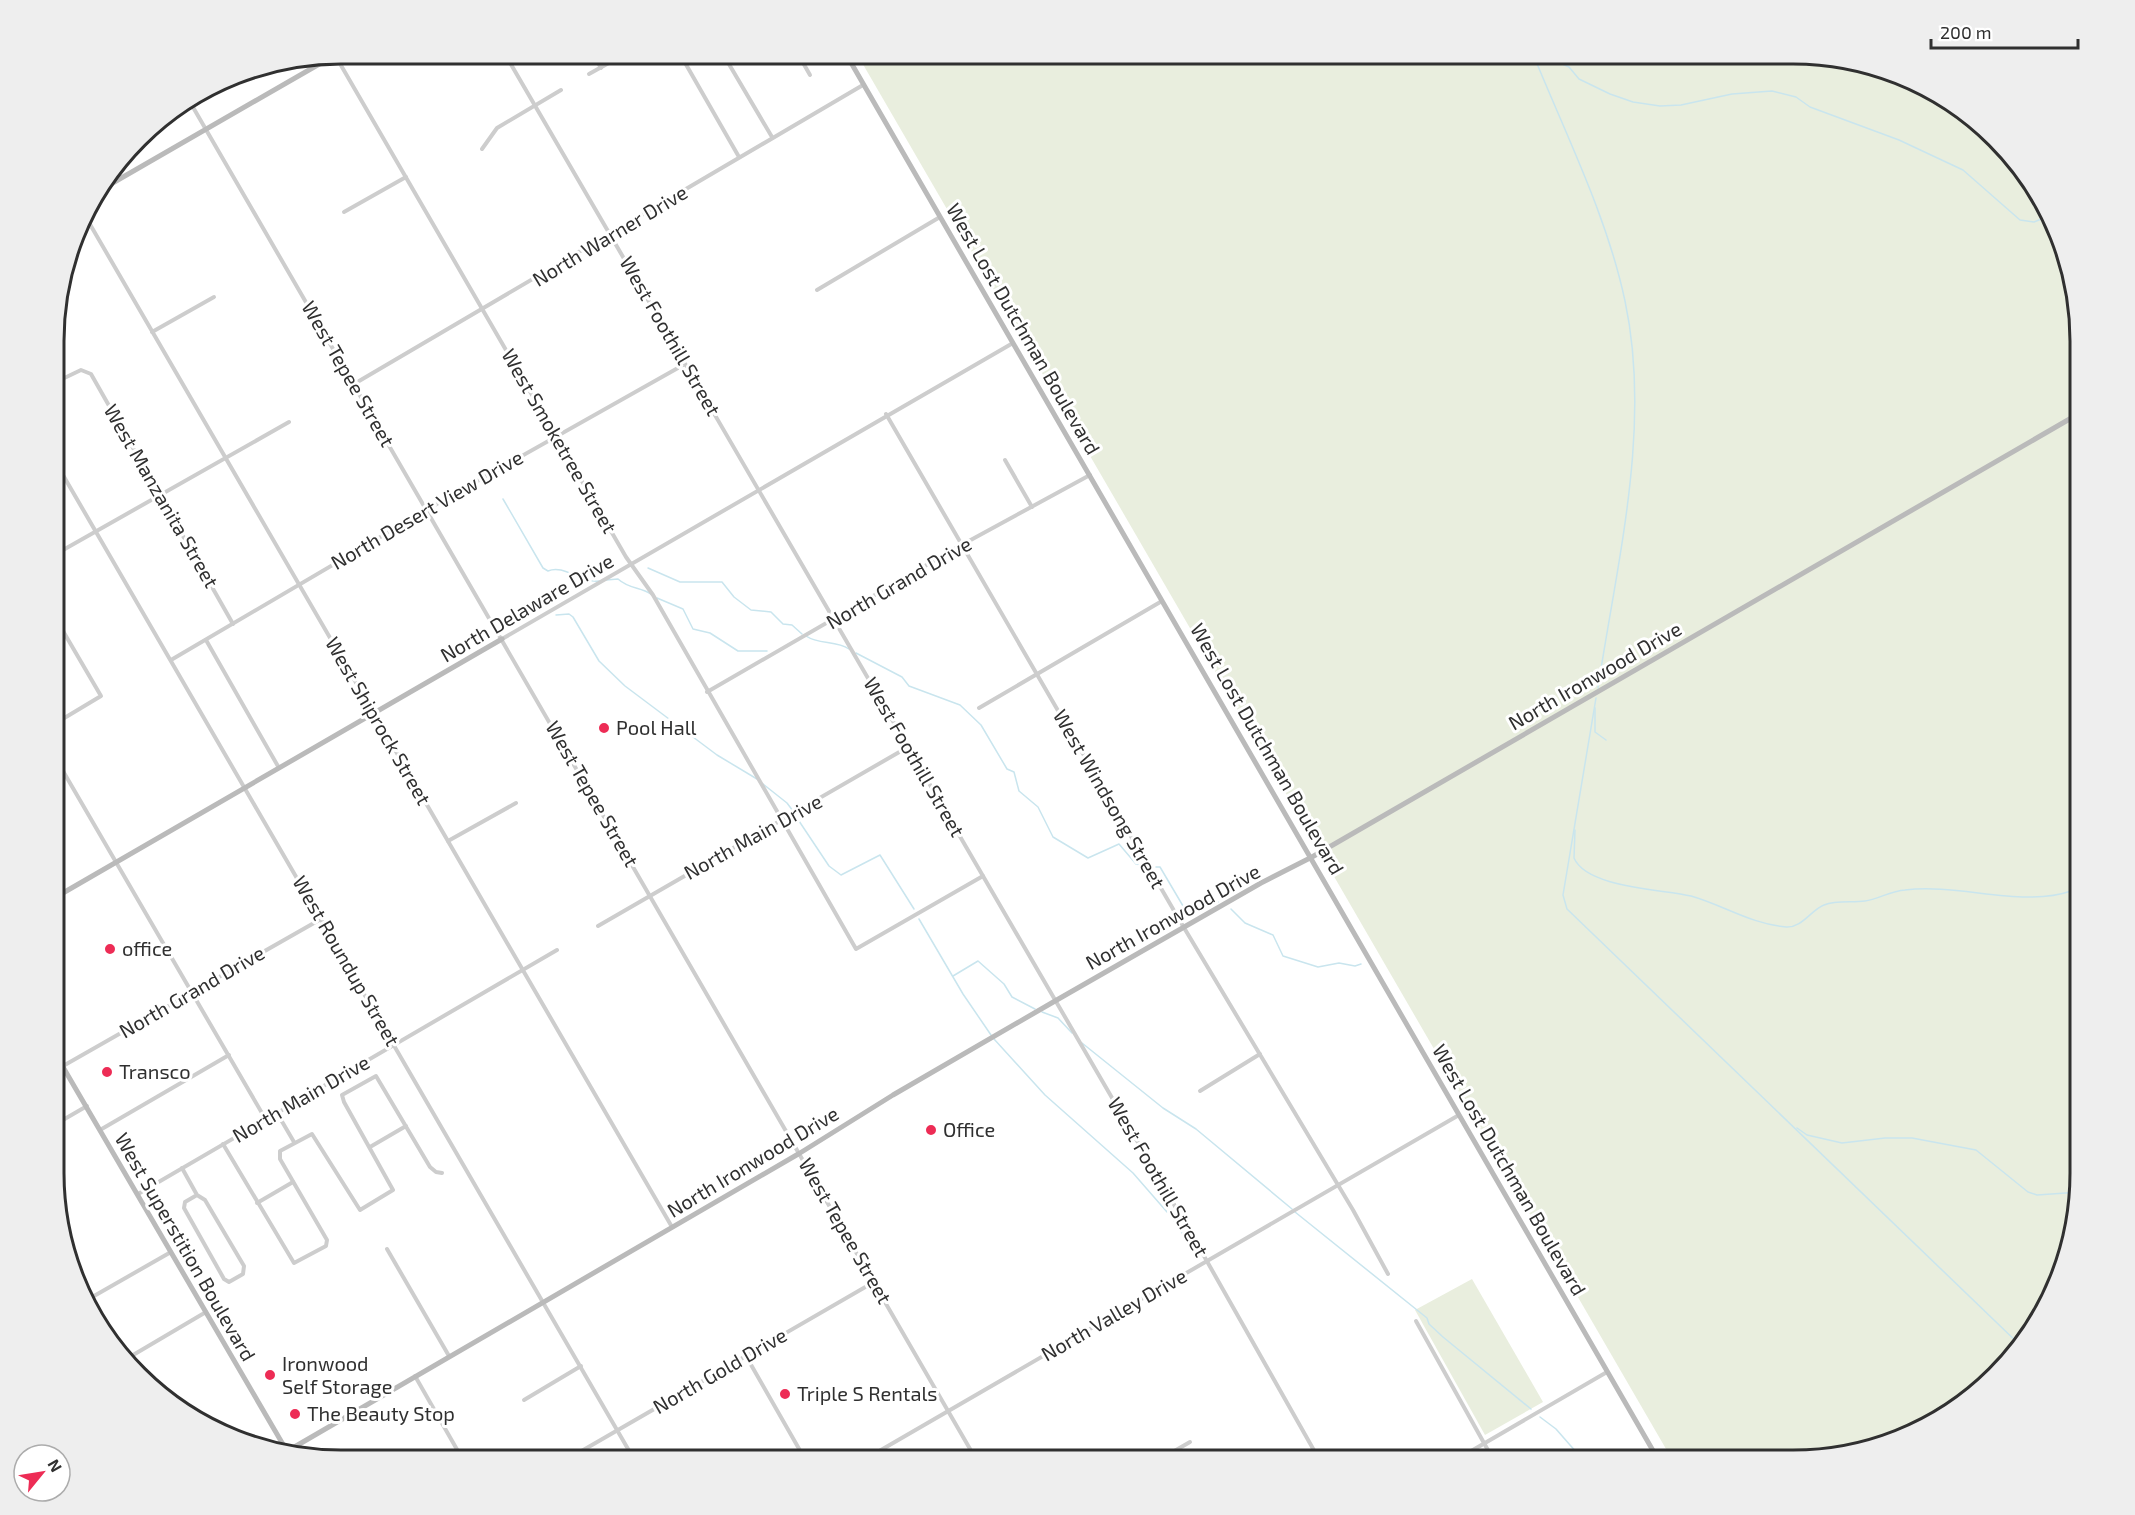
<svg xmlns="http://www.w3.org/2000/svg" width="2135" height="1515" viewBox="0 0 2135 1515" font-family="'Exo 2',sans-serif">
	<rect width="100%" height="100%" fill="#fff"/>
	<!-- green -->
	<g fill="#e9eede">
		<path d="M857,54L1812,55L1886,69L1969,114L2051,214L2080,323V1192L2066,1266L2021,1349L1921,1431L1794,1461H1673Z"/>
		<path d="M1472,1279L1543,1402L1485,1435L1415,1310Z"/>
	</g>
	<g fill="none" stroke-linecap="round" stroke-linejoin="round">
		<!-- stream -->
		<g stroke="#c9e5ee" stroke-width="1.5">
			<path d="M1533,54C1566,135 1607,216 1625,301C1652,427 1617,562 1598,688"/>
			<path d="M1541,54L1569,67L1579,79L1610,94L1633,102L1660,106L1681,105L1732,94L1772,91L1796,97L1810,107L1899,140L1963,170L2020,220L2034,222L2051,215"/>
			<path d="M503,499L543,568L548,571C564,564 580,583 599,581"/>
			<path d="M648,568L680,582H722L734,597L751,610L771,612L783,624L792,625L802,634"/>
			<path d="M606,580L618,579C629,589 640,587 651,594"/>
			<path d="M657,598L683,609L693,629L710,633L738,651H767"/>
			<path d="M556,615L569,614L573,617L599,661L625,686L717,755L757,779"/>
			<path d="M806,636C819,645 836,640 849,649"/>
			<path d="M856,653L902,677L909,686L960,705L981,725L1007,769L1014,772L1019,791L1038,807L1053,837L1088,858L1119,844L1136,864L1141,865"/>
			<path d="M1596,698L1563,895L1567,909L2022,1347"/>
			<path d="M1595,708V732L1606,740"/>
			<path d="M763,784L787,803L793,811"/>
			<path d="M795,815L829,866L841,875L880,855L914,909"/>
			<path d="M1575,830L1574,858C1587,888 1662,889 1691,896C1723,905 1751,924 1786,927C1802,928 1811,910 1824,905C1837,900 1852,903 1865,901C1878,899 1891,891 1905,890C1958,883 2023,908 2071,891L2080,866"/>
			<path d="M1156,867H1160L1186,911L1190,912L1212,900L1218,902"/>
			<path d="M1231,909L1245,923L1273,935L1283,956L1318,967L1339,963L1355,966L1361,964"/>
			<path d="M919,919L963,994L991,1035"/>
			<path d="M953,976L978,961L1004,984L1012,997L1035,1009"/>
			<path d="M1042,1012L1058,1018L1072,1033"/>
			<path d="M994,1039L1045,1095L1133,1173L1167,1212"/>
			<path d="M1082,1043L1163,1108L1196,1129L1292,1209"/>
			<path d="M1797,1128L1807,1135L1842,1143L1885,1138H1912L1976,1150L2028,1192L2037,1195L2080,1192"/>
			<path d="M1295,1212L1427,1318L1429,1324L1443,1337L1531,1409"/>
			<path d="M1172,1217L1198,1258"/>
			<path d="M1540,1417L1556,1429L1584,1461"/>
		</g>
		<!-- street -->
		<g stroke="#cdcdcd" stroke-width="4">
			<path d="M505,54L1204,1256L1320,1461"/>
			<path d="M593,54L601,68"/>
			<path d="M680,54L739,157"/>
			<path d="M723,54L772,137"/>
			<path d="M798,54L810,75"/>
			<path d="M335,55L626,557L653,595L856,949L983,876"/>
			<path d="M589,74L625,54"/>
			<path d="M190,102L977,1461"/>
			<path d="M482,149L497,128L561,90"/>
			<path d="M344,212L406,177"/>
			<path d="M84,214L672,1227"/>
			<path d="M817,290L940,217"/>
			<path d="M152,332L214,297"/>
			<path d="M56,382L81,370L91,374L233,624"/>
			<path d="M354,384L863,85"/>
			<path d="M886,414L1180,921L1353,1210L1388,1274"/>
			<path d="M1005,460L1032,507"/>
			<path d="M56,463L635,1461"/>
			<path d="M56,554L289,422"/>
			<path d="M56,619L101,696L56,723"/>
			<path d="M502,639L1013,343"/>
			<path d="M206,640L279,768"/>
			<path d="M171,660L433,506L685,364"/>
			<path d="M707,692L956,548L1090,475"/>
			<path d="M979,708L1162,601"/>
			<path d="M56,759L266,1120"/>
			<path d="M448,841L516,803"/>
			<path d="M598,926L908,747"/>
			<path d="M63,1066L321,919"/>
			<path d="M1200,1091L1260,1054"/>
			<path d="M277,1113L294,1142"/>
			<path d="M56,1124L87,1106"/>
			<path d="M100,1130L229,1055"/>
			<path d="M223,1144L294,1263L326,1246L327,1240L280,1159V1151L312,1134L360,1210L393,1190L344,1102L342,1095L376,1076L430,1167L436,1172L442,1173"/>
			<path d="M370,1147L406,1126"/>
			<path d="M182,1168L197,1195L185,1202L184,1208L224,1279L229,1282L243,1274L244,1266L205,1200L197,1195"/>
			<path d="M138,1194L557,950"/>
			<path d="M257,1203L293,1182"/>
			<path d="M387,1249L449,1356"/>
			<path d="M87,1300L171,1252"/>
			<path d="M1416,1321L1494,1461"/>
			<path d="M746,1356L806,1461"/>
			<path d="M128,1358L206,1312"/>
			<path d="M415,1376L463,1460"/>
			<path d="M524,1400L581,1366"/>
			<path d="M566,1460L874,1282"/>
			<path d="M862,1461L1459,1115"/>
			<path d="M1157,1461L1190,1442"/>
			<path d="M1454,1461L1607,1372"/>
		</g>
		<!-- secondary -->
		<g stroke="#bababa" stroke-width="5">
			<path d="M846,54L1659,1461"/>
			<path d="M104,188L335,55"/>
			<path d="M56,897L502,639"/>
			<path d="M56,1055L288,1453"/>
			<path d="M284,1453L800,1153L893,1095L1055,1001L1261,883L1312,857L2080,413"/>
		</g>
	</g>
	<!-- markers -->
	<g fill="#ed2c55" stroke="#fff" stroke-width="2">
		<circle cx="604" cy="728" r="6"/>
		<circle cx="110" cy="949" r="6"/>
		<circle cx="107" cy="1072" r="6"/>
		<circle cx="931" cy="1130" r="6"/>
		<circle cx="270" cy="1375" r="6"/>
		<circle cx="785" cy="1394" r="6"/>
		<circle cx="295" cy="1414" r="6"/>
	</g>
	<g text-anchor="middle" stroke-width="6" stroke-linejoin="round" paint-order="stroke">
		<!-- street labels -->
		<g font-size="20" fill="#303030" stroke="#fff">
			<text transform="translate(610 236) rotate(-31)" y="7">North Warner Drive</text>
			<text transform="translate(1023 329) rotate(60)" y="7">West Lost Dutchman Boulevard</text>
			<text transform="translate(670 336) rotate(60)" y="7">West Foothill Street</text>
			<text transform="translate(348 374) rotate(60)" y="7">West Tepee Street</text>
			<text transform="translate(559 441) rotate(60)" y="7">West Smoketree Street</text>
			<text transform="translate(161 496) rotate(60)" y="7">West Manzanita Street</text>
			<text transform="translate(427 510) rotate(-30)" y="7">North Desert View Drive</text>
			<text transform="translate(899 583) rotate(-30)" y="7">North Grand Drive</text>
			<text transform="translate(527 608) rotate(-30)" y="7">North Delaware Drive</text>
			<text transform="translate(1595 676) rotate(-30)" y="7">North Ironwood Drive</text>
			<text transform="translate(378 721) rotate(60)" y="7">West Shiprock Street</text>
			<text transform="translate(1267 749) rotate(60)" y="7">West Lost Dutchman Boulevard</text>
			<text transform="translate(914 757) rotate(60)" y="7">West Foothill Street</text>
			<text transform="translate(592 794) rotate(60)" y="7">West Tepee Street</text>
			<text transform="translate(1109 799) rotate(60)" y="7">West Windsong Street</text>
			<text transform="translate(753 837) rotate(-29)" y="7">North Main Drive</text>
			<text transform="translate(1173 917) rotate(-29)" y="7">North Ironwood Drive</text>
			<text transform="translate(346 961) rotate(60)" y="7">West Roundup Street</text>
			<text transform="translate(192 992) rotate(-30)" y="7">North Grand Drive</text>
			<text transform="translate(301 1099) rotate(-30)" y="7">North Main Drive</text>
			<text transform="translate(753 1162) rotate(-31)" y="7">North Ironwood Drive</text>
			<text transform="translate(1509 1170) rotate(60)" y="7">West Lost Dutchman Boulevard</text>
			<text transform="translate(1158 1177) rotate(60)" y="7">West Foothill Street</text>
			<text transform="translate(845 1231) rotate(60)" y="7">West Tepee Street</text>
			<text transform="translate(185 1247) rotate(60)" y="7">West Superstition Boulevard</text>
			<text transform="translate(1114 1315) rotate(-30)" y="7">North Valley Drive</text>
			<text transform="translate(720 1371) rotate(-30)" y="7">North Gold Drive</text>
		</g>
		<!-- poi labels -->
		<g font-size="20" fill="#303030" stroke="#fff" text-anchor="start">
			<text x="616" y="735">Pool Hall</text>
			<text x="122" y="956">office</text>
			<text x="119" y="1079">Transco</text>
			<text x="943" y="1137">Office</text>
			<text x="282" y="1371">Ironwood<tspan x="282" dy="23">Self Storage</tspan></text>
			<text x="797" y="1401">Triple S Rentals</text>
			<text x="307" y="1421">The Beauty Stop</text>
		</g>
	</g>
	<!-- crop -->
	<path d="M0 0H2135V1515H0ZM341 64H1793A277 277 0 0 1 2070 341V1173A277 277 0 0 1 1793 1450H341A277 277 0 0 1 64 1173V341A277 277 0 0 1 341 64Z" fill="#eee" fill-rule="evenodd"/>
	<path fill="none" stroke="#303030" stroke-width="3" d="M341 64H1793A277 277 0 0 1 2070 341V1173A277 277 0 0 1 1793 1450H341A277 277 0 0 1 64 1173V341A277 277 0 0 1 341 64Z"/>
	<!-- north arrow -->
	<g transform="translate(42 1473) rotate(60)"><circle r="28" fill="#ffffff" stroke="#acacac" stroke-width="1.5"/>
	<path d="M0-4.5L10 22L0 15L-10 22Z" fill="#ed2c55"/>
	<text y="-9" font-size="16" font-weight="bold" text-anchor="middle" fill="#303030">N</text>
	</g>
	<!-- scale -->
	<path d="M1931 39v9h147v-9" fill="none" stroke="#303030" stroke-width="3"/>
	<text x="1940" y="39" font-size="18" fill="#303030" stroke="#ffffff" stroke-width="4.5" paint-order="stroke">200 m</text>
</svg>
